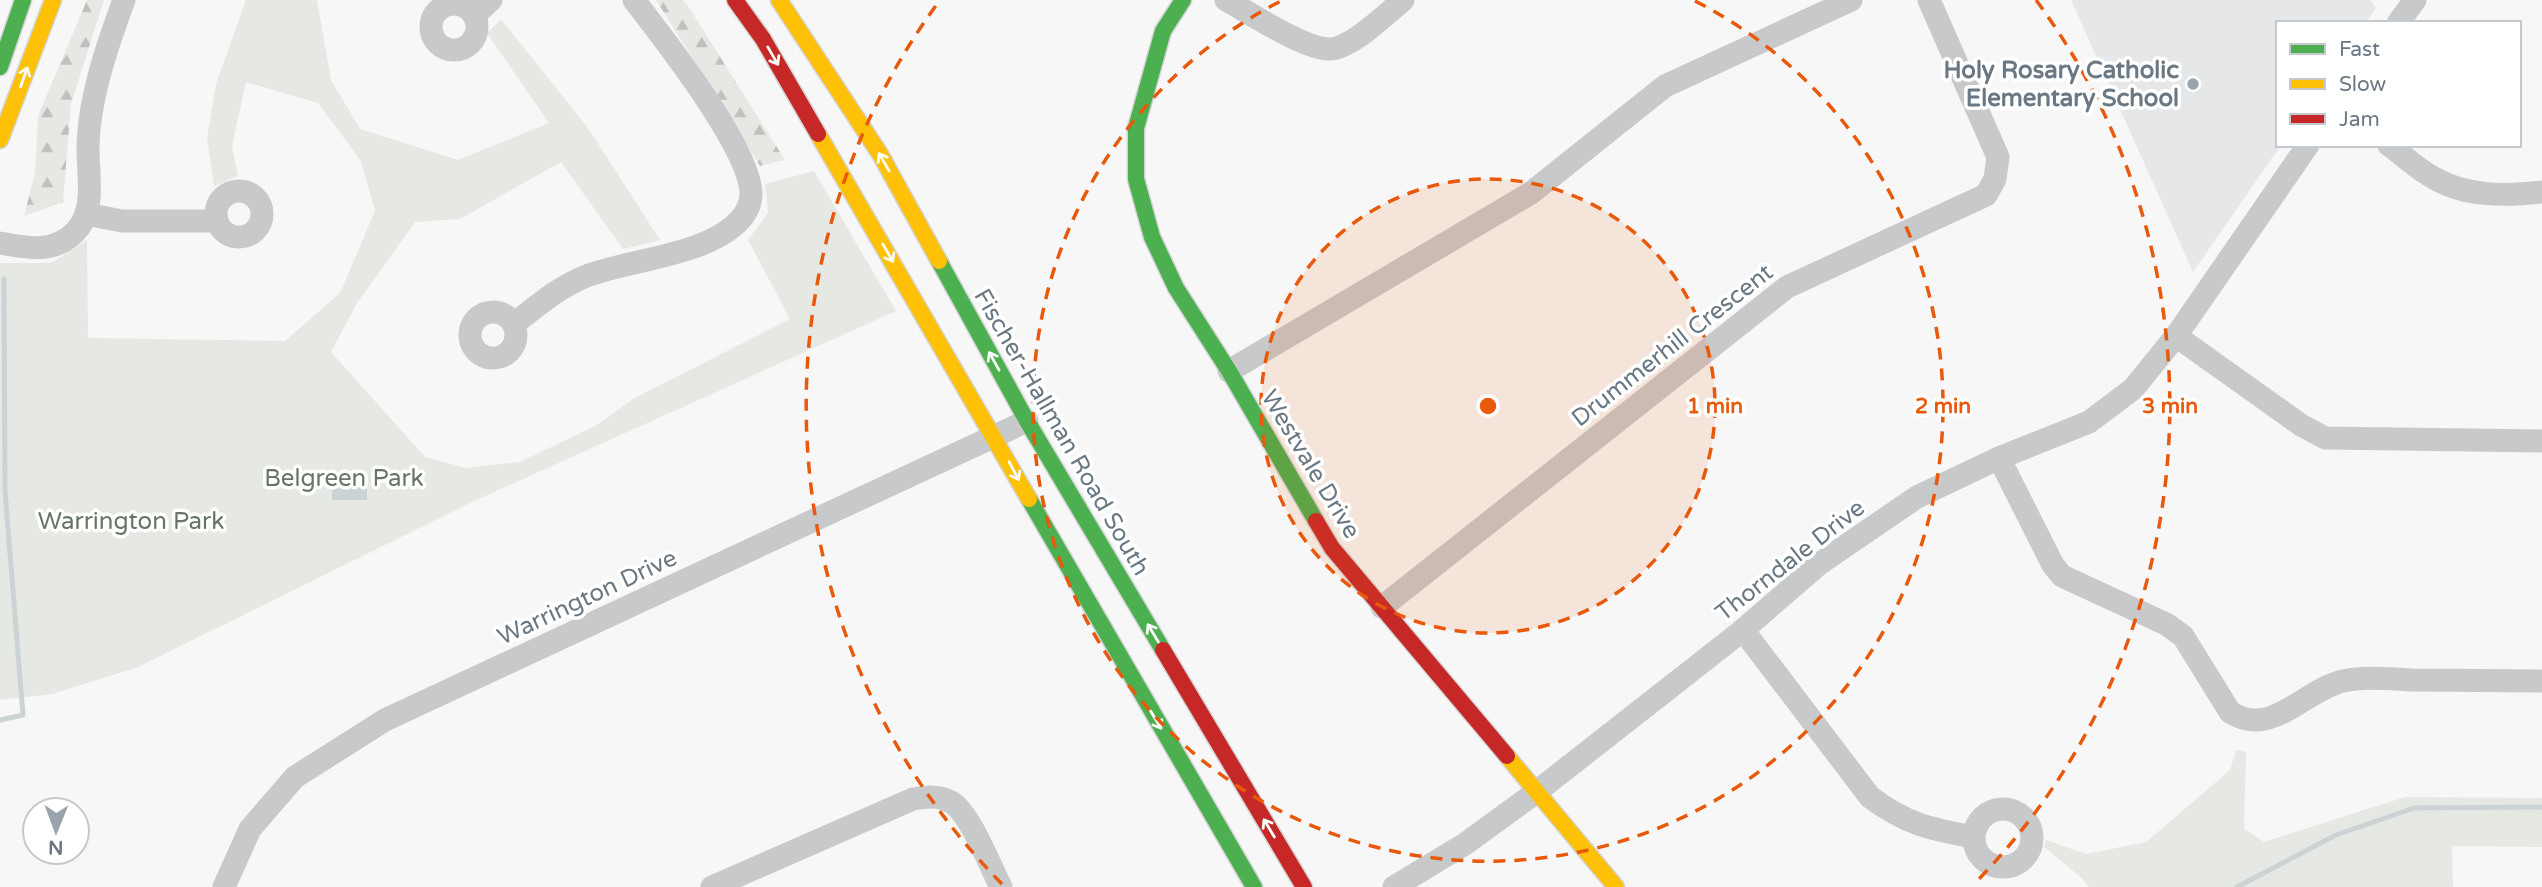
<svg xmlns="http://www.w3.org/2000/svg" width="2542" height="887" viewBox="0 0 2542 887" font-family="'Varela Round',sans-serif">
	<defs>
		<pattern id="forest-firs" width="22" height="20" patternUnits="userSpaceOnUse" patternTransform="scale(1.75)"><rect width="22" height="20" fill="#e6e8e4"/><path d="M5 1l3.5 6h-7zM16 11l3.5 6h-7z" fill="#bec1be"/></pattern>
	</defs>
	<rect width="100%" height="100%" fill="#f7f7f7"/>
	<!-- built -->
	<path fill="#e6e7e8" d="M2071,0H2370L2376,8L2366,23H2278V145H2281L2193,272Z"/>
	<!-- forest -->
	<g fill="url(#forest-firs)">
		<path d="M87,0H104L71,104L63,202L24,216L35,173L38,116Z"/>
		<path d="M656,0H682L688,6L785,160L760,166Z"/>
	</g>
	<!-- park -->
	<g fill="#e6e8e4">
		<path d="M246,0H317L331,80L360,129L458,160L549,123L487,33L501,19L588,128L660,240L623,249L561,162L460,219L415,222L357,303L331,352L425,457L466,468L520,462L597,425L633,399L790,319L748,240L768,213L765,184L814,171L896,311L474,501L138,667L52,694L0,700V263H51L87,240L88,338L285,341L340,293L375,211L361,161L318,103L246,82L232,146L238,176L214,186L207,138L216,84Z"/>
		<path d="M2236,750L2246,752L2244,829L2264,842L2405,797L2542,798V847L2452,846L2453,887H2089L2083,879L2044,847L2046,840L2086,854L2146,842L2230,770Z"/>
	</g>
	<!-- water -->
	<path fill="#ccd3d5" d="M332,475H346V480H367V500H332Z"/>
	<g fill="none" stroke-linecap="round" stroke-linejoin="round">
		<!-- stream -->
		<g stroke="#ccd3d5" stroke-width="5">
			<path d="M0,720L23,715L5,491L4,279"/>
			<path d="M2237,887L2336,835L2414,808L2542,807"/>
		</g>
		<defs>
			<g id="fast">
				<path d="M1183,0L1163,31L1136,128V179L1152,237L1176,288L1229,371L1316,521"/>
				<path d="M0,67L23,0"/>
				<path d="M939,261L1027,421L1163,650"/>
				<path d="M1029,499L1254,887"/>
			</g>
			<g id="slow">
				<path d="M779,0L880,154L939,261"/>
				<path d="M818,134L1029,499"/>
				<path d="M0,140L53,0"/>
				<path d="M1507,756L1616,887"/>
			</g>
			<g id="jam">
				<path d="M735,0L763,39L818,134"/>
				<path d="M1316,521L1332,548L1507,756"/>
				<path d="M1163,650L1304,887"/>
			</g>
		</defs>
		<!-- fast casing -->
		<use href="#fast" stroke="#d3d4d5" stroke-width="19"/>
		<!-- slow casing -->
		<use href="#slow" stroke="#d3d4d5" stroke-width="19"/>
		<!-- jam casing -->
		<use href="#jam" stroke="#d3d4d5" stroke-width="19"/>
		<!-- street -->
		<g stroke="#c8c9ca" stroke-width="23">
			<path d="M1226,0C1250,13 1305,50 1331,49C1353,47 1386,14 1403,0"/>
			<circle cx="454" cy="27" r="23"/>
			<path d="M474,16L491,0"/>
			<path d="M2398,23L2415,0"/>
			<path d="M2389,145C2404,156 2418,170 2434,178C2466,197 2506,196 2542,192"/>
			<circle cx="239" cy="214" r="23"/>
			<path d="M86,214L122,221H217"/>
			<path d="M0,243C27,248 54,254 75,232C96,211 88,176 88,150C88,101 107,46 124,0"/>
			<circle cx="493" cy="335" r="23"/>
			<path d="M514,324C538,305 560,286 589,275C624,263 662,259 697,246C719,238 751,221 751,194C751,149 663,38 634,0"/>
			<path d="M2176,336L2301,425L2325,438L2542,441"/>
			<path d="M1229,371L1531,193L1665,86L1851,0"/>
			<path d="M1999,458L2053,565L2062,576L2166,624L2183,636L2230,712C2271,739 2304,690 2343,681C2365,676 2390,679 2413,680C2456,680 2499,681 2542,681"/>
			<path d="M1382,607L1787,287L1986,195L1995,179L1998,157L1929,0"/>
			<path d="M1743,630L1870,797C1906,824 1930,829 1973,837"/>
			<circle cx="2003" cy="838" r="29"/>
			<path d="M224,887L250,829L295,777L385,720L1027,421"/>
			<path d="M712,887L913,799C926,797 939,795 951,802C970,813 990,866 1001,887"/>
			<path d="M1394,887L1465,844L1535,793L1743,630L1819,564L1917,497L1999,458L2089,422L2133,389L2176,336L2308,145"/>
		</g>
		<!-- fast -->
		<use href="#fast" stroke="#4caf50" stroke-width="16"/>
		<!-- slow -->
		<use href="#slow" stroke="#ffc107" stroke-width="16"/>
		<!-- jam -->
		<use href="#jam" stroke="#c62828" stroke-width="16"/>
	</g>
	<!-- one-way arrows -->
	<defs><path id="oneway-shaft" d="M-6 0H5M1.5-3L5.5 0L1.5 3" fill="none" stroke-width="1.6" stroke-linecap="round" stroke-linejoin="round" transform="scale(1.75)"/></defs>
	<g stroke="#f6fbf6">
		<use href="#oneway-shaft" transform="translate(773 56) rotate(60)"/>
		<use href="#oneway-shaft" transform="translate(24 77) rotate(-71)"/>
		<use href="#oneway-shaft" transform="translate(884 162) rotate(-120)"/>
		<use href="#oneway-shaft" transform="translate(888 253) rotate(60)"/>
		<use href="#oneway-shaft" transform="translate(994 361) rotate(-119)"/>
		<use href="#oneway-shaft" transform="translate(1014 471) rotate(62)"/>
		<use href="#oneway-shaft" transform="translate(1153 633) rotate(-121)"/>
		<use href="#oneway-shaft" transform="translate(1156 720) rotate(59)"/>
		<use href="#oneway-shaft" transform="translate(1269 828) rotate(-121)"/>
	</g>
	<!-- distance rings -->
	<circle cx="1488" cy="406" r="227" fill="#e8590c" fill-opacity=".12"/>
	<g fill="none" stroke="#e8590c" stroke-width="3.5" stroke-dasharray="12 9">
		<circle cx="1488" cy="406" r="227"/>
		<path d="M1695 1A455 455 0 1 1 1281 1"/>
		<path d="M1002 884A682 682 0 0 1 940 0M2036 0A682 682 0 0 1 1974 884"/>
	</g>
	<!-- markers -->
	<circle fill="#9ba4ac" stroke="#fff" stroke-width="2.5" cx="2193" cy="84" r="7"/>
	<g text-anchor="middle" stroke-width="7" stroke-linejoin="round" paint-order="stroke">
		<!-- poi labels -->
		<g font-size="24" font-weight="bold" fill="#6a7884" stroke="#fff" text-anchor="end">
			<text x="2179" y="78">Holy Rosary Catholic<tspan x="2179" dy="28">Elementary School</tspan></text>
		</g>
		<!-- street labels -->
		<g font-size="24" fill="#6a7884" stroke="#fff">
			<text transform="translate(1672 345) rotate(-38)" y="8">Drummerhill Crescent</text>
			<text transform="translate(1062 432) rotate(60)" y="8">Fischer-Hallman Road South</text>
			<text transform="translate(1311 464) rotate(59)" y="8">Westvale Drive</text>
			<text transform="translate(1790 560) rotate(-38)" y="8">Thorndale Drive</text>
			<text transform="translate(587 597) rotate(-25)" y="8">Warrington Drive</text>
		</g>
		<!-- park labels -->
		<g font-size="24" fill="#677664" stroke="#fff">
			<text x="344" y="486">Belgreen Park</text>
			<text x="131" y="529">Warrington Park</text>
		</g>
	</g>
	<circle cx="1488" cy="406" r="10" fill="#e8590c" stroke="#fff" stroke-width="3.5"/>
	<g font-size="21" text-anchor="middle" font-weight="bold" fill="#e8590c" stroke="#fff" stroke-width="7" stroke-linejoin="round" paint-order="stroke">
		<text x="1715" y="413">1 min</text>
		<text x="1943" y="413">2 min</text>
		<text x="2170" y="413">3 min</text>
	</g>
	<!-- legend -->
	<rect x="2276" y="21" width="245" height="126" fill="#ffffff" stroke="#c3c9ce" stroke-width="2"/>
	<rect x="2290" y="44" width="35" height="10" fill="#4caf50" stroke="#c3c9ce" stroke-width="2"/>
	<text x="2339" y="56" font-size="21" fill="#6a7884">Fast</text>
	<rect x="2290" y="79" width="35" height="10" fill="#ffc107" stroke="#c3c9ce" stroke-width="2"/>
	<text x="2339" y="91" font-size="21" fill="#6a7884">Slow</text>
	<rect x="2290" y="114" width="35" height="10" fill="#c62828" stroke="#c3c9ce" stroke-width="2"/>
	<text x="2339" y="126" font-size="21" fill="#6a7884">Jam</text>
	<!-- north arrow -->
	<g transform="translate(56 831) rotate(181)"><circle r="33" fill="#ffffff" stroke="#c3c9ce" stroke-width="2"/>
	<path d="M0-5L12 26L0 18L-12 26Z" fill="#9ba4ac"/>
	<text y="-10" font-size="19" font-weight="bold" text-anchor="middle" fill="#6a7884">N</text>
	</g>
</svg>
